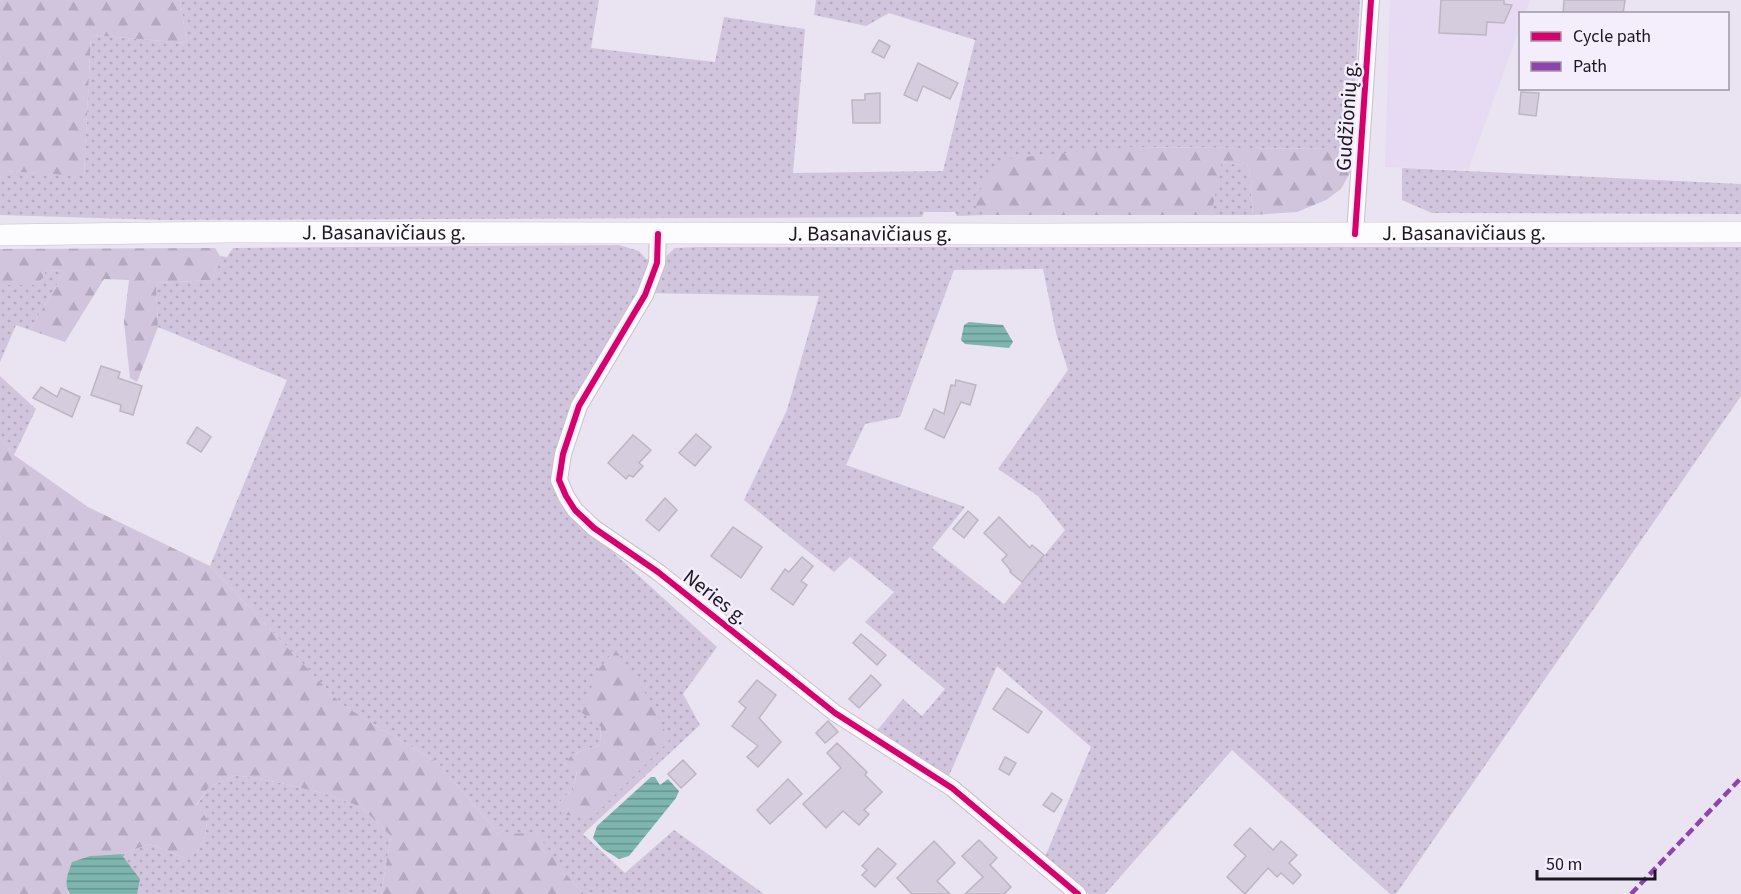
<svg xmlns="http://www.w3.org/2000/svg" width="1741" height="894" viewBox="0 0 1741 894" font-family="'Source Sans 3',sans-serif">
	<defs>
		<pattern id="grass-dots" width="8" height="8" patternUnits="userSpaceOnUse" patternTransform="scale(1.5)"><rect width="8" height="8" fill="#d1c4dd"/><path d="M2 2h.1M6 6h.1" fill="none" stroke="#b3a8bd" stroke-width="1.8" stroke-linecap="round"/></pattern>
		<pattern id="forest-firs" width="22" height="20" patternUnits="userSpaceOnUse" patternTransform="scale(1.5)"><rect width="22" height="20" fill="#d1c4dd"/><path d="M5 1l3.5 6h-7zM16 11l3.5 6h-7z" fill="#b3a8bd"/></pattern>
		<pattern id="water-rules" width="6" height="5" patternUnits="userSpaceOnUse" patternTransform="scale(1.5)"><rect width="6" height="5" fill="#7eb6af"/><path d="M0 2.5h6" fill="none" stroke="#66938e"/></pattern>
	</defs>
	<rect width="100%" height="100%" fill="#eae3f1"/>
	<!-- built -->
	<path fill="#e7dbf3" d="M1390,0H1530L1525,13L1520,14V27L1468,170L1385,167Z"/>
	<!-- grass -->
	<g fill="url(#grass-dots)" fill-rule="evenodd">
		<path d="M180,0H599L591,48L715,62L724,17L805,29L793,173L943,171L975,40L889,13L866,26L814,15L816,0H1360L1351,151L1337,149L1131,147L973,200L984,215L957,216L955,212H924L922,217L165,220L0,215V177L6,171L84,175L91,35L187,43Z"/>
		<path d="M1221,162L1249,166L1253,215H1211Z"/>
		<path d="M1402,168L1741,184V214L1432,213L1402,200Z"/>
		<path d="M619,245L639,251L646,259H663L675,248L700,247H1741V396L1396,894H1390L1232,750L1105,894H1089L1045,857L1091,747L997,666L948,778L875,733L903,699L922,716L945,689L865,622L894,592L850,557L834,572L744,500L787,410L819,296L639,293L580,387L556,447L552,479L562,506L717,647L683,694L700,725L583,834L625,873L674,830L764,894H584L564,872L499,834L438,763L341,704L210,566L287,380L158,327L156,283L212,280L220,256L227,257L233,248ZM1043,269L1056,333L1068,370L998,469L1038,496L1065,530L1004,604L932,548L965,507L846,465L865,424L900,417L954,270ZM601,727L668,741L558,804L573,789L577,771L565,764L572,754L600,745Z"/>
		<path d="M46,270L65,271L30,330L16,325L0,362V285H35L43,278Z"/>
		<path d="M0,376L36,409L14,455L0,438Z"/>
		<path d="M236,775L281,783L326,794L361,807L391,836L381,894H137L121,854L150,844L187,859C205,844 205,842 207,819L196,806L209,787Z"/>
	</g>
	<!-- forest -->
	<g fill="url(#forest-firs)">
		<path d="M0,0H180L187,43L91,35L84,176L7,171L0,177Z"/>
		<path d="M1131,147L1337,149L1351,151V171L1341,189L1326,200L1297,212L1253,215L1249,166L1222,162L1211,215H984L972,200L1004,159Z"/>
		<path d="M215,248L220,256L212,280L156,283L158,327L137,382L130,378L124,322L129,280L104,279L65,342L30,330L65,271L46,270L43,278L35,285H0V249Z"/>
		<path d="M0,438L14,455L88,507L210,566L341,704L438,763L499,834L537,833L564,872L584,894H381L391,836L361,807L326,794L281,783L236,775L209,787L196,805L207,819C205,842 205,844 187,859L150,844L121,854L90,856L68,892L70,894H0Z"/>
		<path d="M615,649L652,703L669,741L594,816L562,815L558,804L573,789L577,772L565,764L572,754L600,745L601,727L581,712L599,669Z"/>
	</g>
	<!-- water -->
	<g fill="url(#water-rules)">
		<path d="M969,322L1003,325L1013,342L1009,348L965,344L961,340L964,325Z"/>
		<path d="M651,777H655L660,785L668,779L679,791L676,798L629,856L619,859L603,849L593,838L597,826Z"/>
		<path d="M121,854L140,879L137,894H70C63,883 68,874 72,862L90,856Z"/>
	</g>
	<!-- building -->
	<g fill="#d5ccdd" stroke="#bcb6c2" stroke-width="1.5">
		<path d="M1441,0H1504V4L1512,5L1504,23L1487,22L1486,35L1439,33Z"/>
		<path d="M1564,0H1625L1623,14H1563Z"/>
		<path d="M879,40L890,46L884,58L872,52Z"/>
		<path d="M918,63L958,83L950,99L923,86L917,101L904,95Z"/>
		<path d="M1521,92L1539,93L1536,116L1519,114Z"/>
		<path d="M880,93V123H853L852,100H865V94Z"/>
		<path d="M101,366L120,372L118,378L142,386L133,415L120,411L121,405L91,395Z"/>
		<path d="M956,380L976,385L970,405L961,402L944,438L925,429L934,409L944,414L951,385L955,386Z"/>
		<path d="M41,387L57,397L61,388L80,397L72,417L33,398Z"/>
		<path d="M197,427L211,437L201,452L187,443Z"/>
		<path d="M696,434L711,447L695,466L679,453Z"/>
		<path d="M633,435L651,450L639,463L643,466L633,477L629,475L626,479L608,463Z"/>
		<path d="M665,498L677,510L659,531L646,520Z"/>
		<path d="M968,511L978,520L964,538L953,529Z"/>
		<path d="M999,517L1030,548L1032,545L1044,555L1022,582L1010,572L1011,571L1002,560L1007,555L984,533Z"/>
		<path d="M733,527L762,547L741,578L711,556Z"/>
		<path d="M802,557L813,566L801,581L807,585L793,605L771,589L785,569L789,572Z"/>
		<path d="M861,634L886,655L877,665L853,643Z"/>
		<path d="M871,675L881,685L859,708L849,699Z"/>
		<path d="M757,680L776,695L759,718L781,742L758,767L747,757L758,746L732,726L746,708L739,702Z"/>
		<path d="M1007,688L1042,712L1028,733L993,709Z"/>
		<path d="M828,721L838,732L825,743L816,733Z"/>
		<path d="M837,743L867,772L865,775L882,792L864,810L869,814L859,825L843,811L826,828L803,804L841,768L827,753Z"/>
		<path d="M1005,757L1016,763L1009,775L999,769Z"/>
		<path d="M683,760L696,774L681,788L668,774Z"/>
		<path d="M788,779L802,794L770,824L757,810Z"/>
		<path d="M1052,793L1062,800L1054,812L1043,805Z"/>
		<path d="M1250,828L1273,850L1281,841L1297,855L1289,863L1301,875L1293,884L1281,873L1277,877L1268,868L1245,894L1227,877L1246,856L1234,845Z"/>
		<path d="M979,840L997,858L990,865L1011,887L1004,894H965L983,877L962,856Z"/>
		<path d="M934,841L955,863L937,881L950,894H912L897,878Z"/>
		<path d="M878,848L896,864L875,887L862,875L867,870L862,866Z"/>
	</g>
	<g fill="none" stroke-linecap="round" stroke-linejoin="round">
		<defs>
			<g id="minor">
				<path d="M658,234L657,263L645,295L579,406L563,454L559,480L566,496L575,510L594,528L658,572L835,713L952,788L1078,894"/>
				<path d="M1355,234L1371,0"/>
			</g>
			<g id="major">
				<path id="s1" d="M0,235L229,232L1039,234L1741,232"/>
			</g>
		</defs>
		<!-- minor casing -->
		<use href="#minor" stroke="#c7c1cd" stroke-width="18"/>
		<!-- major casing -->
		<use href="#major" stroke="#c7c1cd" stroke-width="22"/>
		<!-- minor -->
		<use href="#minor" stroke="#fcfbfd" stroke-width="16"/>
		<!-- major -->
		<use href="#major" stroke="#fcfbfd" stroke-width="21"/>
		<!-- quiet -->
		<path stroke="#8e44ad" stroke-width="4.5" stroke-dasharray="9 4.5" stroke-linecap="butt" d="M1631,894L1741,778"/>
		<defs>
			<g id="cycleway">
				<path d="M658,234L657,263L645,295L579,406L563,454L559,480L566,496L575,510L594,528L658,572L835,713L952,788L1078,894"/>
				<path d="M1355,234L1371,0"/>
			</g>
		</defs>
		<!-- cycleway casing -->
		<use href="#cycleway" stroke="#f4edfc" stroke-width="10"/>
		<!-- cycleway -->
		<use href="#cycleway" stroke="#d6006c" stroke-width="6"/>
	</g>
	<g text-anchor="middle" stroke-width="5" stroke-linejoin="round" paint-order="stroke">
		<!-- street labels -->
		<g font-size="21" fill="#1b161f" stroke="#f4edfc">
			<text transform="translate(1347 116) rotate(-86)" y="7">Gudžionių g.</text>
			<text dy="7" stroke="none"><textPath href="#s1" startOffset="384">J. Basanavičiaus g.</textPath></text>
			<text dy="7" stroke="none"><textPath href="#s1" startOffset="870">J. Basanavičiaus g.</textPath></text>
			<text dy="7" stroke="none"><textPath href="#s1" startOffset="1464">J. Basanavičiaus g.</textPath></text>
			<text transform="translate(716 597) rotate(38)" y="7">Neries g.</text>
		</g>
	</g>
	<!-- legend -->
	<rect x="1519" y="12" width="210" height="78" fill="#f4edfc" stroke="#9d97a4" stroke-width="1.5"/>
	<rect x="1531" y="32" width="30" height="9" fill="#d6006c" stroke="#9d97a4" stroke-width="1.5"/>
	<text x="1573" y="42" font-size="18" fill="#1b161f">Cycle path</text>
	<rect x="1531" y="62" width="30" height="9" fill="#8e44ad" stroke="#9d97a4" stroke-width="1.5"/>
	<text x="1573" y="72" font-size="18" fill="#1b161f">Path</text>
	<!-- scale -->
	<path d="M1537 870v9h118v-9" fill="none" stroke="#1b161f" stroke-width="3"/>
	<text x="1546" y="870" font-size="18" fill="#1b161f" stroke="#f4edfc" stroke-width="4.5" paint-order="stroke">50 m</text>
</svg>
